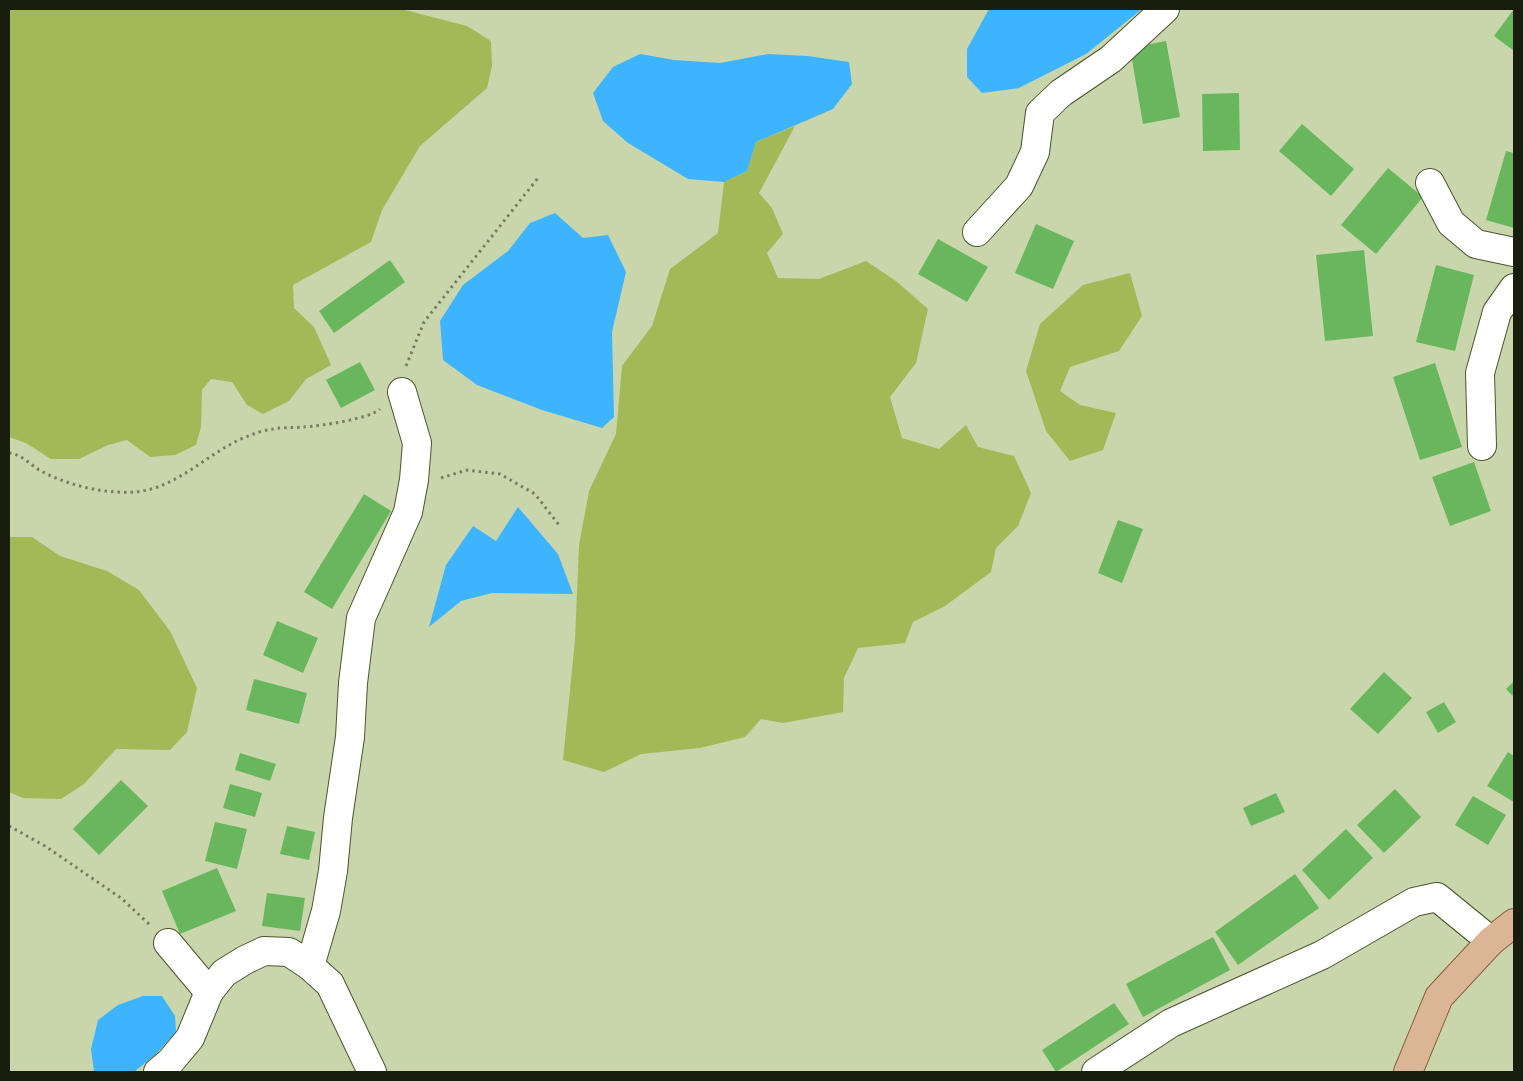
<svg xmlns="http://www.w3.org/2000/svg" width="1523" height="1081" viewBox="0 0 1523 1081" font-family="Cabin,sans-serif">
	<rect width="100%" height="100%" fill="#c9d6ac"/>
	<!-- green -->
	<g fill="#a1b956">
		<path d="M9,9H401L467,26L491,41L492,66L487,88L420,146L382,210L371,242L293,285L294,308L314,327L331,365L306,379L289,401L263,414L247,405L232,382L211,379L202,390L201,427L196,445L175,455L150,457L127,440L108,445L79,459H51L26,443L9,437Z"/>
		<path d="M795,126L759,193L772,208L783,234L767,253L778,278L819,279L866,261L896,281L928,309L916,363L890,397L902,438L939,449L966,425L978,447L1014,456L1031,493L1018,526L996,548L991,572L945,606L913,622L905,643L858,648L844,678L843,712L783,723L761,719L745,737L700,748L641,754L604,772L563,760L575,640L579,545L589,491L616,434L622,366L652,326L670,269L718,233L724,182L747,171L756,142Z"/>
		<path d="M1130,273L1142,316L1119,351L1070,367L1060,391L1080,405L1116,413L1103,450L1070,461L1046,431L1026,371L1040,324L1083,285Z"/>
		<path d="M9,537H32L60,556L107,571L139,590L170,631L197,688L187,732L170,750L116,749L84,784L61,799L23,798L9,792Z"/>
	</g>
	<!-- water -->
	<g fill="#3eb4fe">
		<path d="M989,9H1142L1086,54L1019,88L982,93L967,77V49Z"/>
		<path d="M640,54L674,60L720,63L768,54L808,56L849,62L852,84L833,109L756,142L747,171L724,182L688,179L628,143L603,121L593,93L613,67Z"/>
		<path d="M555,213L583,238L608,235L626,272L612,332L614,417L602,428L542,410L477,385L443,360L440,321L463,285L508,251L530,223Z"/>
		<path d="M518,507L558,554L573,594L492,593L461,601L429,627L446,565L473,526L496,541Z"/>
		<path d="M143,996H162L175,1016L176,1032L156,1054L134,1072H94L91,1049L98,1020L118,1005Z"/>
	</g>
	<!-- building -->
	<g fill="#69b75d">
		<path d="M1514,9V51L1494,36Z"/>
		<path d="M1166,41L1180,117L1143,124L1130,48Z"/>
		<path d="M1239,93L1240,150L1203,151L1202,94Z"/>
		<path d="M1302,124L1354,169L1331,196L1279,151Z"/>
		<path d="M1506,151L1514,153V228L1486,220Z"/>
		<path d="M1388,168L1423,197L1376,254L1341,225Z"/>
		<path d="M1036,224L1074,241L1053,289L1015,273Z"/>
		<path d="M938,239L988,267L967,302L918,274Z"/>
		<path d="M1364,250L1373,336L1325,341L1316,255Z"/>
		<path d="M390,260L405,282L334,333L319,311Z"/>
		<path d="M1436,265L1474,275L1455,351L1416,342Z"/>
		<path d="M360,362L375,390L341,408L326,380Z"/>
		<path d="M1435,363L1462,447L1420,460L1393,377Z"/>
		<path d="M1474,462L1491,511L1450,526L1432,477Z"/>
		<path d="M364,494L391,511L332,609L304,592Z"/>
		<path d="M1118,520L1143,529L1122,583L1098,573Z"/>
		<path d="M277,621L318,638L303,673L263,655Z"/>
		<path d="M1384,672L1412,698L1378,734L1350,709Z"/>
		<path d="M254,679L307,693L299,724L246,710Z"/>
		<path d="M1514,681V697L1506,689Z"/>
		<path d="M1444,702L1456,722L1438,733L1426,712Z"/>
		<path d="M1508,752L1514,756V802L1487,786Z"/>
		<path d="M240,753L276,764L270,781L235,770Z"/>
		<path d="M121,780L148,806L99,855L73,829Z"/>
		<path d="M230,784L262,793L255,817L223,808Z"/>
		<path d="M1395,789L1421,817L1384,853L1357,825Z"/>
		<path d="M1276,793L1285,812L1251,826L1243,808Z"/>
		<path d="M1473,796L1506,815L1488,845L1455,825Z"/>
		<path d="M215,822L247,829L237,869L205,861Z"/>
		<path d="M287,826L315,832L309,860L280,854Z"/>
		<path d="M1346,829L1373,858L1329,900L1302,870Z"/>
		<path d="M217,868L236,911L180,934L162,891Z"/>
		<path d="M1295,874L1319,908L1238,965L1215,932Z"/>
		<path d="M267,893L305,898L300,931L262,926Z"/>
		<path d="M1213,937L1230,970L1143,1017L1126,984Z"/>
		<path d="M1114,1003L1129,1024L1056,1072L1042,1050Z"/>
	</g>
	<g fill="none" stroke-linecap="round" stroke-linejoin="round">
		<defs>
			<g id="minor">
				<path d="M1430,183L1451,223L1476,244L1514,252"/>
				<path d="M977,232L1019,186L1035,152L1040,113L1061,93L1111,59L1165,9"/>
				<path d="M1482,446L1480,373L1497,312L1514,288"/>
				<path d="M168,943L209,992"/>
				<path d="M310,966L326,911L333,871L338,818L350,737L353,683L361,618L408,512L414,480L417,443L402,392"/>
				<path d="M158,1072L170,1062L190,1038L209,992L224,973L245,960L264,951L289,952L310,966L330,984L372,1072"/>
				<path d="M1096,1072L1171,1023L1322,955L1414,902L1437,897L1491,941"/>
			</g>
			<path id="major" d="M1408,1072L1439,997L1491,941L1514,923"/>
		</defs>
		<!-- minor casing -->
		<use href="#minor" stroke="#4a542f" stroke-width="30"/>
		<!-- major casing -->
		<use href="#major" stroke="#87613a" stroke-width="30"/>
		<!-- path -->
		<g stroke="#777f62" stroke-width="3" stroke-dasharray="2.5 4" stroke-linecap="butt">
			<path d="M406,366L424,322L538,178"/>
			<path d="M9,453C22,454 30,465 41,471C67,485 104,494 133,492C178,490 210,449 251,435C258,432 266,430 273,429C283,427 293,428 303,427C320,426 369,419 380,409"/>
			<path d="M441,478L467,470L500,474L535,494L559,525"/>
			<path d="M9,826L45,846L121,898L150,925"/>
		</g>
		<!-- minor -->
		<use href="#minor" stroke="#fff" stroke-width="28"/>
		<!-- major -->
		<use href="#major" stroke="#dab697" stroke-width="28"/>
	</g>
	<!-- border -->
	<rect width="1523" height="1081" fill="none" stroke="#191d0e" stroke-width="20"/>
</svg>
